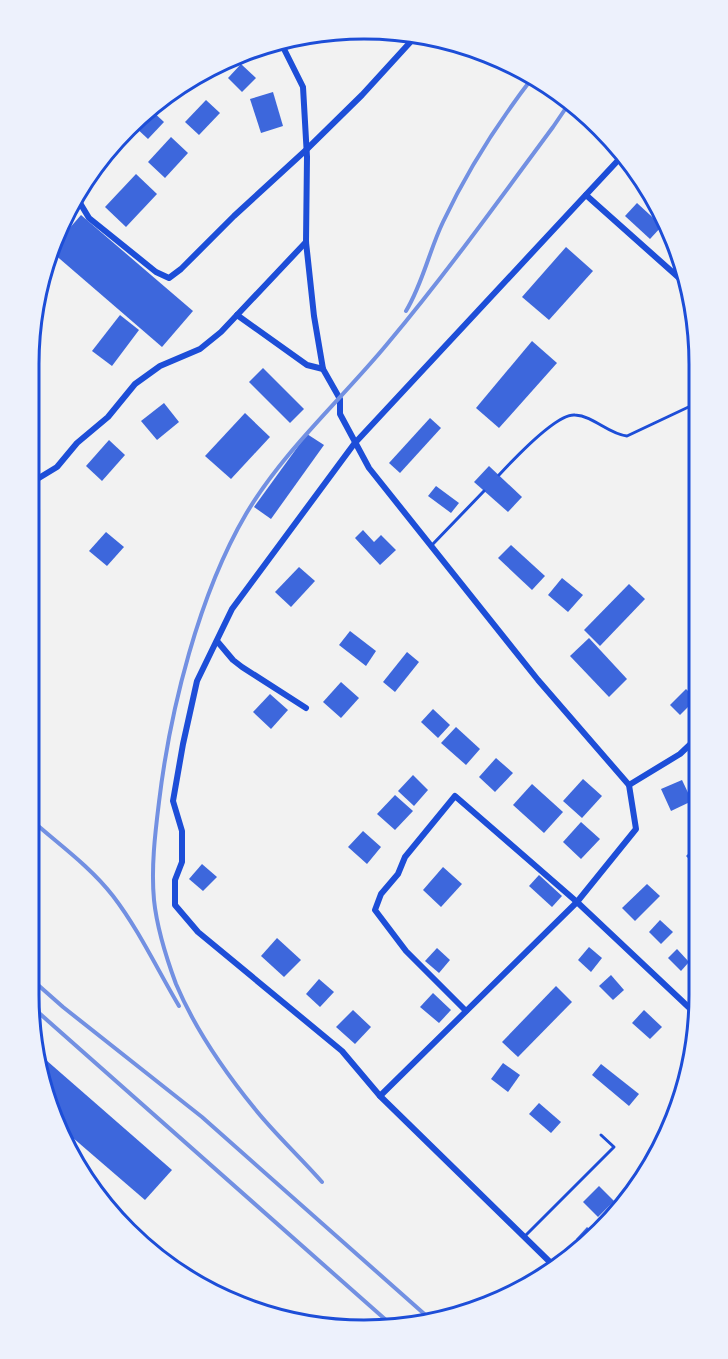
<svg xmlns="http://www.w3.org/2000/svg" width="728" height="1359" viewBox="0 0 728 1359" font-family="'Source Sans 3',sans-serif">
	<rect width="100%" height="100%" fill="#f2f2f2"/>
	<!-- building -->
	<g fill="#3d67dc">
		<path d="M241,64L256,78L242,92L228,78Z"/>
		<path d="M273,92L283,126L261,133L250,99Z"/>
		<path d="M206,100L220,113L199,135L185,122Z"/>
		<path d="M149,108L164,122L148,139L133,125L143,112Z"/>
		<path d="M171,137L188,153L165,178L148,162Z"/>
		<path d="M136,174L157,194L126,227L105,207Z"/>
		<path d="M637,203L662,226L650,239L625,216Z"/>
		<path d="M81,215L193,311L162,347L53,253L55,245Z"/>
		<path d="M566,247L593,271L549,320L522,297Z"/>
		<path d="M120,315L139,330L112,366L92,351Z"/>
		<path d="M532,341L557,363L499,428L476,408Z"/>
		<path d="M263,368L304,409L290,423L249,382Z"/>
		<path d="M164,403L179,422L157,440L141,421Z"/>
		<path d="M245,413L270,437L231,479L205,456Z"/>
		<path d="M430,418L441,428L400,473L389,463Z"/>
		<path d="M307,434L324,445L271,519L254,507Z"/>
		<path d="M109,440L125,455L102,481L86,466Z"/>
		<path d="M489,466L522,497L508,512L474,482Z"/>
		<path d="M436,486L459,503L451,513L428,496Z"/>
		<path d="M363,530L374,542L381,535L396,550L380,565L355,538Z"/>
		<path d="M106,532L124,547L107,566L89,551Z"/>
		<path d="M511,545L545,576L532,590L498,558Z"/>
		<path d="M299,567L315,581L291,607L275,592Z"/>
		<path d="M562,578L583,595L568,612L548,595Z"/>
		<path d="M629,584L645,599L600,646L584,630Z"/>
		<path d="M350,631L376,651L366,666L339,645Z"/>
		<path d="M589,638L627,679L609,697L570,656Z"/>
		<path d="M407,652L419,662L395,692L383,682Z"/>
		<path d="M341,682L359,698L341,718L323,702Z"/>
		<path d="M686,689L696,699L680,715L670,705Z"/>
		<path d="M270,694L288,710L271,729L253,712Z"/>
		<path d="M433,709L450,725L438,738L421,722Z"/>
		<path d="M456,727L480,749L466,765L441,743Z"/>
		<path d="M496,758L513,773L495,792L479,777Z"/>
		<path d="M413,775L428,790L414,806L398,791Z"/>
		<path d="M583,779L602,796L582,818L563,801Z"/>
		<path d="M682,780L692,801L671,811L661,789Z"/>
		<path d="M532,784L563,812L544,833L513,805Z"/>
		<path d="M395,795L413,811L395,830L377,814Z"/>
		<path d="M581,822L600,839L581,859L563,842Z"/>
		<path d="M363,831L381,847L367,864L348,847Z"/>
		<path d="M698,844V869L686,856Z"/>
		<path d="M202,864L217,877L203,891L189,879Z"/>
		<path d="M443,867L462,884L441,907L423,890Z"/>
		<path d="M539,875L562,896L552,907L529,886Z"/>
		<path d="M647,884L660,896L635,921L622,908Z"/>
		<path d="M660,920L673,932L661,944L649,932Z"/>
		<path d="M277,938L301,960L284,977L261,956Z"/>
		<path d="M589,947L602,958L591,972L578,960Z"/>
		<path d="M437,948L450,960L439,973L425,961Z"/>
		<path d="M677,949L689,962L681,971L668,958Z"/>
		<path d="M611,975L624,990L613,1000L599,986Z"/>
		<path d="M319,979L334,992L320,1007L306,994Z"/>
		<path d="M556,986L572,1002L518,1057L502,1042Z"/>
		<path d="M433,993L451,1010L439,1023L420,1007Z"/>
		<path d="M353,1010L371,1027L355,1044L336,1027Z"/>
		<path d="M644,1010L662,1027L650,1039L632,1023Z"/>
		<path d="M38,1053L172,1170L145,1200L58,1125L46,1103Z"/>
		<path d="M503,1063L520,1075L508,1092L491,1079Z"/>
		<path d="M601,1064L639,1094L629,1106L592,1075Z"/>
		<path d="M539,1103L561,1122L551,1133L529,1114Z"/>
		<path d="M599,1186L614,1201L598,1217L583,1202Z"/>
		<path d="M587,1227L595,1234L586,1247L576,1239Z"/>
	</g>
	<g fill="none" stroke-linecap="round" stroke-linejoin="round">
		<!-- service -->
		<g stroke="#1d4ed8" stroke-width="3">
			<path d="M499,475C512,461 557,413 575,415C594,416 608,434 627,436L697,403"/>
			<path d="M432,545L484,491"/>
			<path d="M525,1236L614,1147L601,1135"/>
		</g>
		<!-- minor -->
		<g stroke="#1d4ed8" stroke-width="6">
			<path d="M281,43L303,87L307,157L306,242L314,316L323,369L340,399V414L369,468L538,680L629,785L636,829L577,902L380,1096"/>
			<path d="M586,195L687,285"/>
			<path d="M77,198L89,218L156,272L169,278L181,269L234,216L306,150L362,95L415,37"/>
			<path d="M237,315L307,365L323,369"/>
			<path d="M29,484L57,467L77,443L108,417L135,384L160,366L200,349L221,332L306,242"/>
			<path d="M217,641L233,660L242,667L306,708"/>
			<path d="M629,785L680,754L698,737"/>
			<path d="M466,1011L406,951L375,910L381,894L398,874L405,857L455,796L577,902L699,1017"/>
			<path d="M554,1266L380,1096L342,1051L198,932L175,905V880L182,862V831L173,801L183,744L197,681L232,609L354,444L623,155"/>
		</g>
		<!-- rail -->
		<g stroke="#7290e2" stroke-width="4">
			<path d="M406,311C423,283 429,251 443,222C467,171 499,121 533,77"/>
			<path d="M29,818C57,843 90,866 113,896C139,930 157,969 179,1006"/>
			<path d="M29,977L63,1007L202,1117L430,1319"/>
			<path d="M30,1005L395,1328"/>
			<path d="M322,1182C300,1157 275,1134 255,1109C224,1071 195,1029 176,984C166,957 157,929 154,900C151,868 155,834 159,802C170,710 199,594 246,514C284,450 341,400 388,343C446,274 499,200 553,127L570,102"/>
		</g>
	</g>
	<!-- crop -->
	<path d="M0 0H728V1359H0ZM364 39H364A325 325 0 0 1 689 364V995A325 325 0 0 1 364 1320H364A325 325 0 0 1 39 995V364A325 325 0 0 1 364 39Z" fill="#edf1fc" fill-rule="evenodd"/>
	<path fill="none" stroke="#1d4ed8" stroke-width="3" d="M364 39H364A325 325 0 0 1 689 364V995A325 325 0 0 1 364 1320H364A325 325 0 0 1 39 995V364A325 325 0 0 1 364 39Z"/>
</svg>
